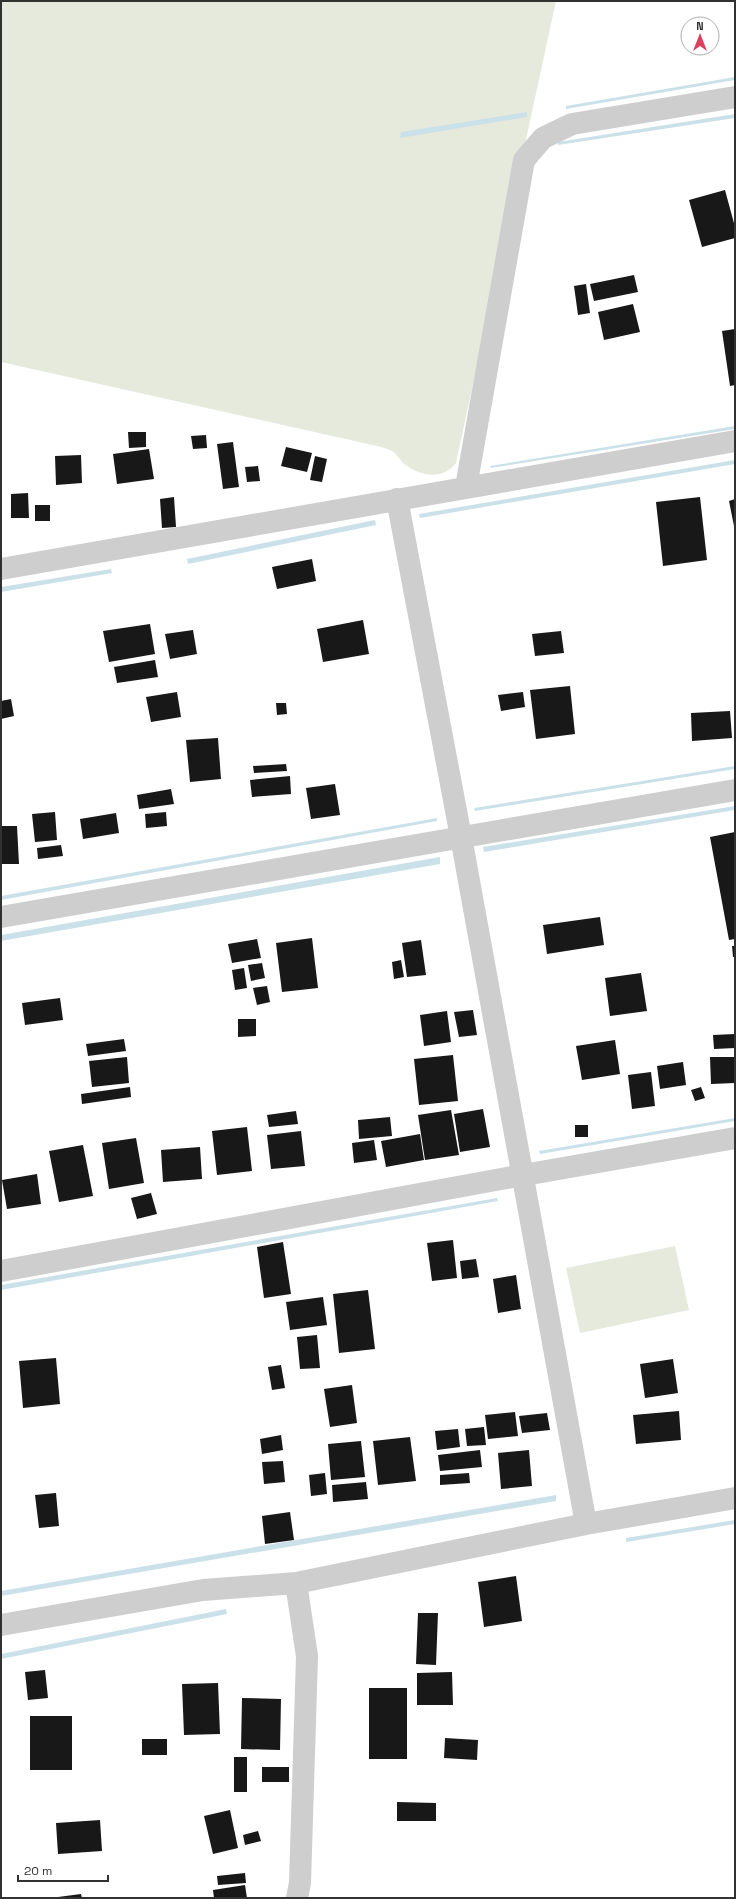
<svg xmlns="http://www.w3.org/2000/svg" width="736" height="1899" font-family="'Space Grotesk',sans-serif">
<style>
.green{fill:#e6eadd}
.water{fill:#cbe1e9}
.building{fill:#181818}
.lines{fill:none;stroke-linecap:round;stroke-linejoin:round}
.street{stroke:#cecece;stroke-width:22}
</style>
<rect width="100%" height="100%" fill="#fff"/>
<!-- green -->
<path class="green" d="M1 1H556L456 463C442 481 419 476 403 463 399 459 397 454 392 451 388 449 382 447 377 446L1 362Z
M675 1246 689 1310 580 1333 566 1268Z"/>
<!-- water -->
<path class="water" d="M735 77V80L566 109V106Z
M527 112V117L400 138 401 132Z
M735 114V118L558 145V142Z
M735 426V429L491 468 490 466Z
M735 460V464L420 518 419 514Z
M375 520 376 525 188 564 187 559Z
M111 569 112 573 1 592V587Z
M735 766V769L475 811 474 808Z
M735 806V810L484 852 483 847Z
M437 818V821L1 900V896Z
M440 857V864L1 941V935Z
M735 1118V1121L540 1154 539 1151Z
M497 1198 498 1201 1 1290V1285Z
M556 1495V1501L1 1596V1591Z
M735 1520V1524L626 1542V1538Z
M226 1609 227 1614 1 1659V1654Z"/>
<!-- building -->
<path class="building" d="M725 190 735 227V238L702 247 689 200Z
M634 275 638 292 594 301 590 284Z
M586 284 590 313 578 315 574 286Z
M633 304 640 332 604 340 598 312Z
M735 329V385L730 386 722 331Z
M128 432H146V447L129 448Z
M206 435 207 448 193 449 191 436Z
M233 442 239 487 223 489 217 444Z
M286 447 312 453 307 472 281 466Z
M149 449 154 479 117 484 113 454Z
M81 455 82 483 56 485 55 456Z
M315 456 327 459 322 482 310 480Z
M258 466 260 481 247 482 245 467Z
M28 493 29 518H11V494Z
M174 497 176 527 162 528 160 499Z
M700 497 707 560 663 566 656 502Z
M735 499V526H734L729 501Z
M35 505H50V521H35Z
M312 559 316 581 277 589 272 567Z
M363 620 369 654 323 662 317 629Z
M150 624 155 654 109 662 103 631Z
M193 630 197 654 170 659 165 634Z
M561 631 564 653 535 656 532 634Z
M155 660 158 677 117 683 114 667Z
M570 686 575 734 536 739 530 690Z
M177 692 181 717 151 722 146 697Z
M523 692 525 707 501 711 498 695Z
M11 699 14 716 1 719V701Z
M276 703H286L287 714 277 715Z
M730 711 732 738 692 741 691 713Z
M218 738 221 779 190 782 186 740Z
M286 764 287 771 254 773 253 766Z
M290 776 291 794 252 797 250 780Z
M335 784 340 815 311 819 306 788Z
M171 789 174 804 139 809 137 795Z
M55 812 57 840 35 842 32 814Z
M166 812 167 826 146 828 145 814Z
M116 813 119 833 83 839 80 819Z
M1 826H17L19 864H1Z
M735 832V939L729 940 710 837Z
M61 845 63 856 38 859 37 848Z
M600 917 604 945 547 954 543 925Z
M312 938 318 988 282 992 276 943Z
M257 939 261 958 232 963 228 944Z
M421 940 426 975 407 977 402 943Z
M732 946H735V957H733Z
M401 960 404 977 394 979 392 962Z
M262 963 265 978 251 981 248 965Z
M244 968 247 988 235 990 232 970Z
M641 973 647 1011 610 1016 605 978Z
M267 986 270 1002 257 1005 253 988Z
M60 998 63 1020 25 1025 22 1003Z
M473 1010 477 1035 459 1037 454 1012Z
M447 1011 451 1042 424 1046 420 1015Z
M238 1019H256V1036L238 1037Z
M735 1034V1048L714 1049 713 1035Z
M124 1039 126 1051 88 1056 86 1044Z
M615 1040 620 1074 582 1080 576 1046Z
M453 1055 458 1101 419 1105 414 1059Z
M127 1057 129 1083 92 1087 89 1061Z
M710 1057H735V1083L711 1084Z
M683 1062 686 1085 660 1089 657 1066Z
M651 1072 655 1106 632 1109 628 1075Z
M130 1087 131 1097 82 1104 81 1094Z
M701 1087 705 1098 695 1101 691 1090Z
M483 1109 490 1147 460 1152 454 1114Z
M451 1110 459 1155 425 1160 418 1115Z
M296 1111 298 1124 269 1127 267 1115Z
M390 1117 392 1136 359 1139 358 1120Z
M575 1125H588V1137H575Z
M247 1127 252 1171 217 1175 212 1131Z
M301 1131 305 1166 271 1169 267 1135Z
M420 1134 424 1160 386 1167 381 1141Z
M136 1138 144 1183 109 1189 102 1143Z
M374 1140 377 1160 354 1163 352 1143Z
M83 1145 93 1196 59 1202 49 1151Z
M200 1147 202 1179 163 1182 161 1150Z
M37 1174 41 1204 7 1209 2 1180Z
M151 1193 157 1214 137 1219 131 1198Z
M453 1240 457 1278 432 1281 427 1243Z
M283 1242 291 1294 264 1298 257 1247Z
M476 1259 479 1277 462 1279 460 1261Z
M516 1275 521 1309 498 1313 493 1279Z
M368 1290 375 1349 339 1353 333 1294Z
M323 1297 327 1325 290 1330 286 1302Z
M317 1335 320 1368 300 1369 297 1337Z
M56 1358 60 1404 23 1408 19 1361Z
M673 1359 678 1393 645 1398 640 1364Z
M281 1365 285 1388 272 1390 268 1367Z
M352 1385 357 1423 330 1427 324 1389Z
M679 1411 681 1440 636 1444 633 1415Z
M515 1412 518 1436 488 1439 485 1415Z
M547 1413 550 1430 522 1433 519 1416Z
M484 1427 486 1445 467 1446 465 1429Z
M458 1429 460 1447 437 1450 435 1431Z
M281 1435 283 1450 262 1454 260 1439Z
M410 1437 416 1481 378 1485 373 1441Z
M361 1441 365 1477 331 1480 328 1444Z
M480 1450 482 1467 440 1471 438 1455Z
M529 1450 532 1486 501 1489 498 1453Z
M283 1461 285 1482 264 1484 262 1462Z
M325 1473 327 1494 311 1496 309 1475Z
M469 1473 470 1483 440 1485V1475Z
M366 1482 368 1499 333 1502 332 1485Z
M56 1493 59 1526 39 1528 35 1495Z
M290 1512 294 1540 265 1544 262 1516Z
M516 1576 522 1621 484 1627 478 1582Z
M418 1613H438L436 1665 416 1664Z
M45 1670 48 1698 28 1700 25 1672Z
M452 1672 453 1705H417V1673Z
M218 1683 220 1734 184 1735 182 1684Z
M369 1688H407V1759H369Z
M242 1698 281 1699 280 1750 241 1749Z
M30 1716H72V1770H30Z
M445 1738 478 1740 477 1760 444 1758Z
M142 1739H167V1755H142Z
M234 1757H247V1792H234Z
M262 1767H289V1782H262Z
M397 1802 436 1803V1821H397Z
M230 1810 238 1848 213 1854 204 1816Z
M100 1820 102 1851 58 1854 56 1823Z
M258 1831 261 1841 245 1845 243 1835Z
M245 1873 246 1883 218 1885 217 1876Z
M245 1885 247 1898H214L213 1890Z
M81 1894 82 1898H58V1897Z"/>
<g class="lines">
<!-- street -->
<path class="street" d="M466 487 524 160 543 138 572 124 735 97
M397 499 461 837 586 1524
M1 569 735 441
M1 917 735 790
M1 1271 501 1179 735 1138
M296 1583 307 1656 300 1883 297 1898
M1 1625 203 1590 296 1583 586 1524 735 1498"/>
</g>
<!-- border -->
<rect width="736" height="1899" fill="none" stroke="#313131" stroke-width="4"/>
<!-- north arrow -->
<g transform="translate(700 36)"><circle r="19" fill="#ffffff" stroke="#adadad"/>
<path d="M0-3L7 15L0 10L-7 15Z" fill="#db405e"/>
<text y="-6" font-size="11" font-weight="bold" text-anchor="middle" fill="#313131">N</text>
</g>
<!-- scale -->
<path d="M18 1875v6h90v-6" fill="none" stroke="#313131" stroke-width="2"/>
<text x="24" y="1875" font-size="12" fill="#313131" stroke="#ffffff" stroke-width="3" paint-order="stroke">20 m</text>
</svg>
